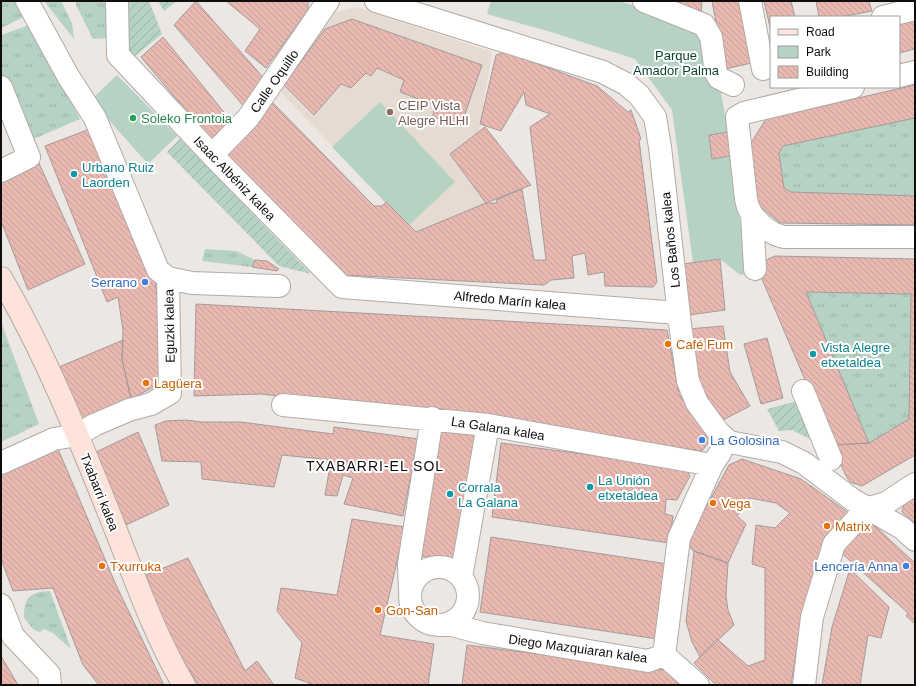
<svg xmlns="http://www.w3.org/2000/svg" width="916" height="686" font-family="Helvetica,sans-serif">
<style>
.built{fill:#e6dbd2}
.grass{fill:url(#grass-tufts)}
.park{fill:#b6d2c3}
.garden{fill:url(#garden-furrows)}
.building{fill:url(#building-back-hatch);stroke:#a29c9b;fill-rule:evenodd}
.lines{fill:none;stroke-linecap:round;stroke-linejoin:round}
.street-casing{stroke:#b0aba7;stroke-width:24}
.secondary-casing{stroke:#b0aba7;stroke-width:24}
.street{stroke:#fff;stroke-width:22}
.secondary{stroke:#fee3da;stroke-width:22}
.education-dot{fill:#8d6e63;stroke:#fff;stroke-width:1.5}
.leisure-dot{fill:#2e9e5b;stroke:#fff;stroke-width:1.5}
.culture-dot{fill:#0f9aa8;stroke:#fff;stroke-width:1.5}
.shop-dot{fill:#3f7fe0;stroke:#fff;stroke-width:1.5}
.food-dot{fill:#e8710a;stroke:#fff;stroke-width:1.5}
.labels{text-anchor:middle;stroke-width:4;stroke-linejoin:round;paint-order:stroke}
.park-label{font-size:13px;fill:#0c452f;stroke:#fff}
.street-label{font-size:13px;fill:#100e0d;stroke:#fff}
.education-label{font-size:13px;fill:#785e54;stroke:#fff;text-anchor:start}
.leisure-label{font-size:13px;fill:#27864d;stroke:#fff;text-anchor:start}
.culture-label{font-size:13px;fill:#0d838f;stroke:#fff;text-anchor:start}
.shop-label{font-size:13px;fill:#366cbe;stroke:#fff;text-anchor:end}
.food-label{font-size:13px;fill:#c56008;stroke:#fff;text-anchor:start}
.neighbourhood-label{font-size:14px;letter-spacing:1px;fill:#100e0d;stroke:#fff}
</style>
<defs>
<pattern id="grass-tufts" width="24" height="20" patternUnits="userSpaceOnUse"><rect width="24" height="20" fill="#b6d2c3"/><path d="M3 7l-1-3M5 7V3M7 7l1-3M15 17l-1-3M17 17v-4M19 17l1-3" fill="none" stroke="#9bb3a6"/></pattern>
<pattern id="garden-furrows" width="10" height="10" patternUnits="userSpaceOnUse"><rect width="10" height="10" fill="#b6d2c3"/><path d="M-1 1l2-2M0 10L10 0M9 11l2-2" fill="none" stroke="#9bb3a6"/></pattern>
<pattern id="building-back-hatch" width="6" height="6" patternUnits="userSpaceOnUse"><rect width="6" height="6" fill="#e8b8b1"/><path d="M-1 5l2 2M0 0l6 6M5-1l2 2" fill="none" stroke="#c69d97"/></pattern>
</defs>
<rect width="100%" height="100%" fill="#ece7e3"/>
<!-- built -->
<path class="built" d="M356 7 492 52 479 131 450 154 486 203 416 232 281 93 276 85 327 15Z"/>
<!-- grass -->
<path class="grass" d="M1 1H20L28 15 1 28Z
M44 1H61L72 23 74 39Z
M76 1H108L110 38 93 39 76 5Z
M32 24 80 119 29 141 1 75V35Z
M914 117 915 118V196L791 192 784 188 779 153 783 146Z
M205 249 236 251 255 260 252 267 202 261Z
M806 292 911 294 909 419 869 443Z
M1 322 39 424 1 442Z
M50 591 71 649 53 633 44 629 40 632 34 630 24 618C24 597 30 592 50 591Z"/>
<!-- park -->
<path class="park" d="M491 1H618L653 11 703 38 720 87 728 132 709 135 712 159 730 156 748 274 740 275 720 259 693 263 672 110 635 59 551 32 487 14Z
M117 75 177 136 148 164 91 100Z
M380 102 455 182 408 226 332 147Z"/>
<!-- garden -->
<path class="garden" d="M120 1H149L162 34 135 56 123 48Z
M158 1H177L164 11Z
M180 139 311 274 279 266 167 152Z
M797 401 812 440 792 430 779 431 767 409Z"/>
<!-- building -->
<path class="building" d="M196 1 268 83 247 110 174 25Z
M226 1H308V10L266 68 245 51 260 29Z
M663 1H702L701 15Z
M712 1H744L756 62 725 69Z
M764 1H791L795 17H771V31Z
M816 1H869L872 11 841 17H819Z
M352 19 482 65 461 125 433 117 434 105 400 92 404 80 377 68 371 76 366 73 351 88 341 84 314 115 284 85 325 29Z
M915 19V49L899 53V23Z
M163 37 232 122 210 139 141 57Z
M506 52 597 86 628 112 631 110 641 139 639 140 657 282 653 287 605 286 604 272 588 275 585 253 572 256 574 278 551 280 544 285 342 275 222 151 272 102 374 206H382L386 202 416 232 486 203H497L496 200 522 189 534 260H546L530 127 550 114 526 105 524 92 501 131 480 124 496 55Z
M915 85V118L783 146 779 153 784 188 791 192 915 196V225L780 223 755 202 749 146 766 119Z
M95 127 154 267 165 381 131 399 122 359 123 330 118 297 107 302 45 146Z
M485 127 531 185 486 203 450 154Z
M728 132 730 156 712 159 709 135Z
M37 159 85 264 28 290 1 221V177Z
M775 256 915 259V455L862 486 850 482 846 476 762 279V271L768 259ZM806 292 911 294 909 419 869 443 832 445 869 443Z
M720 259 725 310 689 315 683 264Z
M255 260 267 261 279 269 277 271 252 267Z
M196 304 667 330 679 394 706 434 708 443 702 451 544 429 261 394 194 396Z
M723 326 730 372 750 406 721 421 698 390 688 329Z
M767 338 783 398 761 404 744 344Z
M123 340 122 359 131 399 80 421 59 367Z
M186 420 202 422H241L333 434 334 427 418 439 403 516 344 504 353 478 343 475 337 496 325 495 331 460 282 455 274 487 202 479 201 462 162 461 155 425 166 421Z
M441 425 480 432 460 562 421 556Z
M138 432 169 505 126 525 94 453Z
M501 443 685 468 690 476 677 500 666 499 665 514 673 516 669 543 492 517Z
M58 449 116 585 164 685H99L83 665 53 588 13 591 1 559V473Z
M742 459 801 479 853 516 801 623 791 685H716L694 663 717 639 748 666 765 660V568L752 564 756 525 775 528 790 513 776 503 750 498 737 516 746 524 728 563 694 551 686 544 729 465Z
M915 493V523L902 512 905 500Z
M866 518 915 563V624L906 616 908 613 837 549Z
M352 519 405 527 380 635 434 644 428 685H314L295 678 302 643 277 611 281 588 337 595Z
M491 537 668 564 657 639 480 612Z
M694 551 728 563 726 596 728 610 734 625 700 657 692 642 686 621Z
M188 558 245 671 257 661 274 685H198L196 681 166 632 146 575Z
M850 569 889 607 881 638 868 635 860 685H822L832 627Z
M467 645 672 671 685 685H462Z
M1 656 18 685H1Z"/>
<g class="lines">
<!-- street casing -->
<g class="street-casing">
<path id="street" d="M27 1 68 76 95 118 158 270 168 278 192 283 279 286
M117 1 118 55 212 155 342 287 678 313
M376 1 603 72 626 84 639 95 655 117 660 147 680 324 688 381 697 403 719 433 729 442 782 452 804 463 853 500 902 528 915 540
M644 1 704 25 711 37 716 73 719 78 733 85
M750 1 763 69
M883 17 915 9
M899 76 915 72
M1 87 29 157 1 171
M212 155 248 118 328 1
M752 215C762 226 770 234 784 237H915
M755 269 752 215 748 207 746 199 737 117 744 113 853 87
M803 391 831 459
M283 405 488 425 712 465
M1 463 54 439 77 435 94 425 129 410 151 404 170 393 168 278
M410 596a29 29 0 1 1 58 0a29 29 0 1 1-58 0Z
M461 577 488 425
M410 590 409 564 432 418
M1 605 13 636 49 674 50 685
M448 624 482 633 648 661 664 655
M664 655 679 538 712 465 720 453
M664 655 698 685
M804 685 812 617 834 544 866 509 886 503 915 484"/>
</g>
<!-- secondary casing -->
<g class="secondary-casing">
<path id="secondary" d="M1 278C47 356 83 448 117 533 137 584 156 638 184 685"/>
</g>
<!-- street -->
<use href="#street" class="street"/>
<!-- secondary -->
<use href="#secondary" class="secondary"/>
</g>
<!-- markers -->
<circle class="education-dot" cx="390" cy="112" r="4"/>
<circle class="leisure-dot" cx="133" cy="118" r="4"/>
<g class="culture-dot">
<circle cx="74" cy="174" r="4"/>
<circle cx="813" cy="354" r="4"/>
<circle cx="590" cy="487" r="4"/>
<circle cx="450" cy="494" r="4"/>
</g>
<g class="shop-dot">
<circle cx="145" cy="282" r="4"/>
<circle cx="702" cy="440" r="4"/>
<circle cx="906" cy="566" r="4"/>
</g>
<g class="food-dot">
<circle cx="668" cy="344" r="4"/>
<circle cx="146" cy="383" r="4"/>
<circle cx="713" cy="503" r="4"/>
<circle cx="827" cy="526" r="4"/>
<circle cx="102" cy="566" r="4"/>
<circle cx="378" cy="610" r="4"/>
</g>
<g class="labels">
<!-- park labels -->
<g class="park-label">
<text x="676" y="60">Parque<tspan x="676" dy="15">Amador Palma</tspan></text>
</g>
<!-- street labels -->
<g class="street-label">
<text transform="translate(274 81) rotate(-55)" y="5">Calle Oquillo</text>
<text transform="translate(235 178) rotate(46)" y="5">Isaac Albéniz kalea</text>
<text transform="translate(670 240) rotate(-96)" y="5">Los Baños kalea</text>
<text transform="translate(510 300) rotate(5)" y="5">Alfredo Marín kalea</text>
<text transform="translate(169 326) rotate(-91)" y="5">Eguzki kalea</text>
<text transform="translate(498 428) rotate(9)" y="5">La Galana kalea</text>
<text transform="translate(100 492) rotate(68)" y="5">Txabarri kalea</text>
<text transform="translate(578 648) rotate(8)" y="5">Diego Mazquiaran kalea</text>
</g>
<!-- education labels -->
<g class="education-label">
<text x="398" y="110">CEIP Vista<tspan x="398" dy="15">Alegre HLHI</tspan></text>
</g>
<!-- leisure labels -->
<g class="leisure-label">
<text x="141" y="123">Soleko Frontoia</text>
</g>
<!-- culture labels -->
<g class="culture-label">
<text x="82" y="172">Urbano Ruiz<tspan x="82" dy="15">Laorden</tspan></text>
<text x="821" y="352">Vista Alegre<tspan x="821" dy="15">etxetaldea</tspan></text>
<text x="598" y="485">La Unión<tspan x="598" dy="15">etxetaldea</tspan></text>
<text x="458" y="492">Corrala<tspan x="458" dy="15">La Galana</tspan></text>
</g>
<!-- shop labels -->
<g class="shop-label">
<text x="137" y="287">Serrano</text>
<text x="710" y="445" text-anchor="start">La Golosina</text>
<text x="898" y="571">Lencería Anna</text>
</g>
<!-- food labels -->
<g class="food-label">
<text x="676" y="349">Café Fum</text>
<text x="154" y="388">Lagüera</text>
<text x="721" y="508">Vega</text>
<text x="835" y="531">Matrix</text>
<text x="110" y="571">Txurruka</text>
<text x="386" y="615">Gon-San</text>
</g>
<!-- neighbourhood labels -->
<g class="neighbourhood-label">
<text x="375" y="471">TXABARRI-EL SOL</text>
</g>
</g>
<!-- border -->
<rect width="916" height="686" fill="none" stroke="#100e0d" stroke-width="4"/>
<!-- legend -->
<rect x="770" y="16" width="130" height="72" fill="#ffffff" stroke="#9f9f9e"/>
<rect x="778" y="29" width="20" height="6" fill="#fee3da" stroke="#9f9f9e"/>
<text x="806" y="36" font-size="12" fill="#100e0d">Road</text>
<rect x="778" y="46" width="20" height="12" fill="#b6d2c3" stroke="#9f9f9e"/>
<text x="806" y="56" font-size="12" fill="#100e0d">Park</text>
<rect x="778" y="66" width="20" height="12" fill="url(#building-back-hatch)" stroke="#9f9f9e"/>
<text x="806" y="76" font-size="12" fill="#100e0d">Building</text>
</svg>
